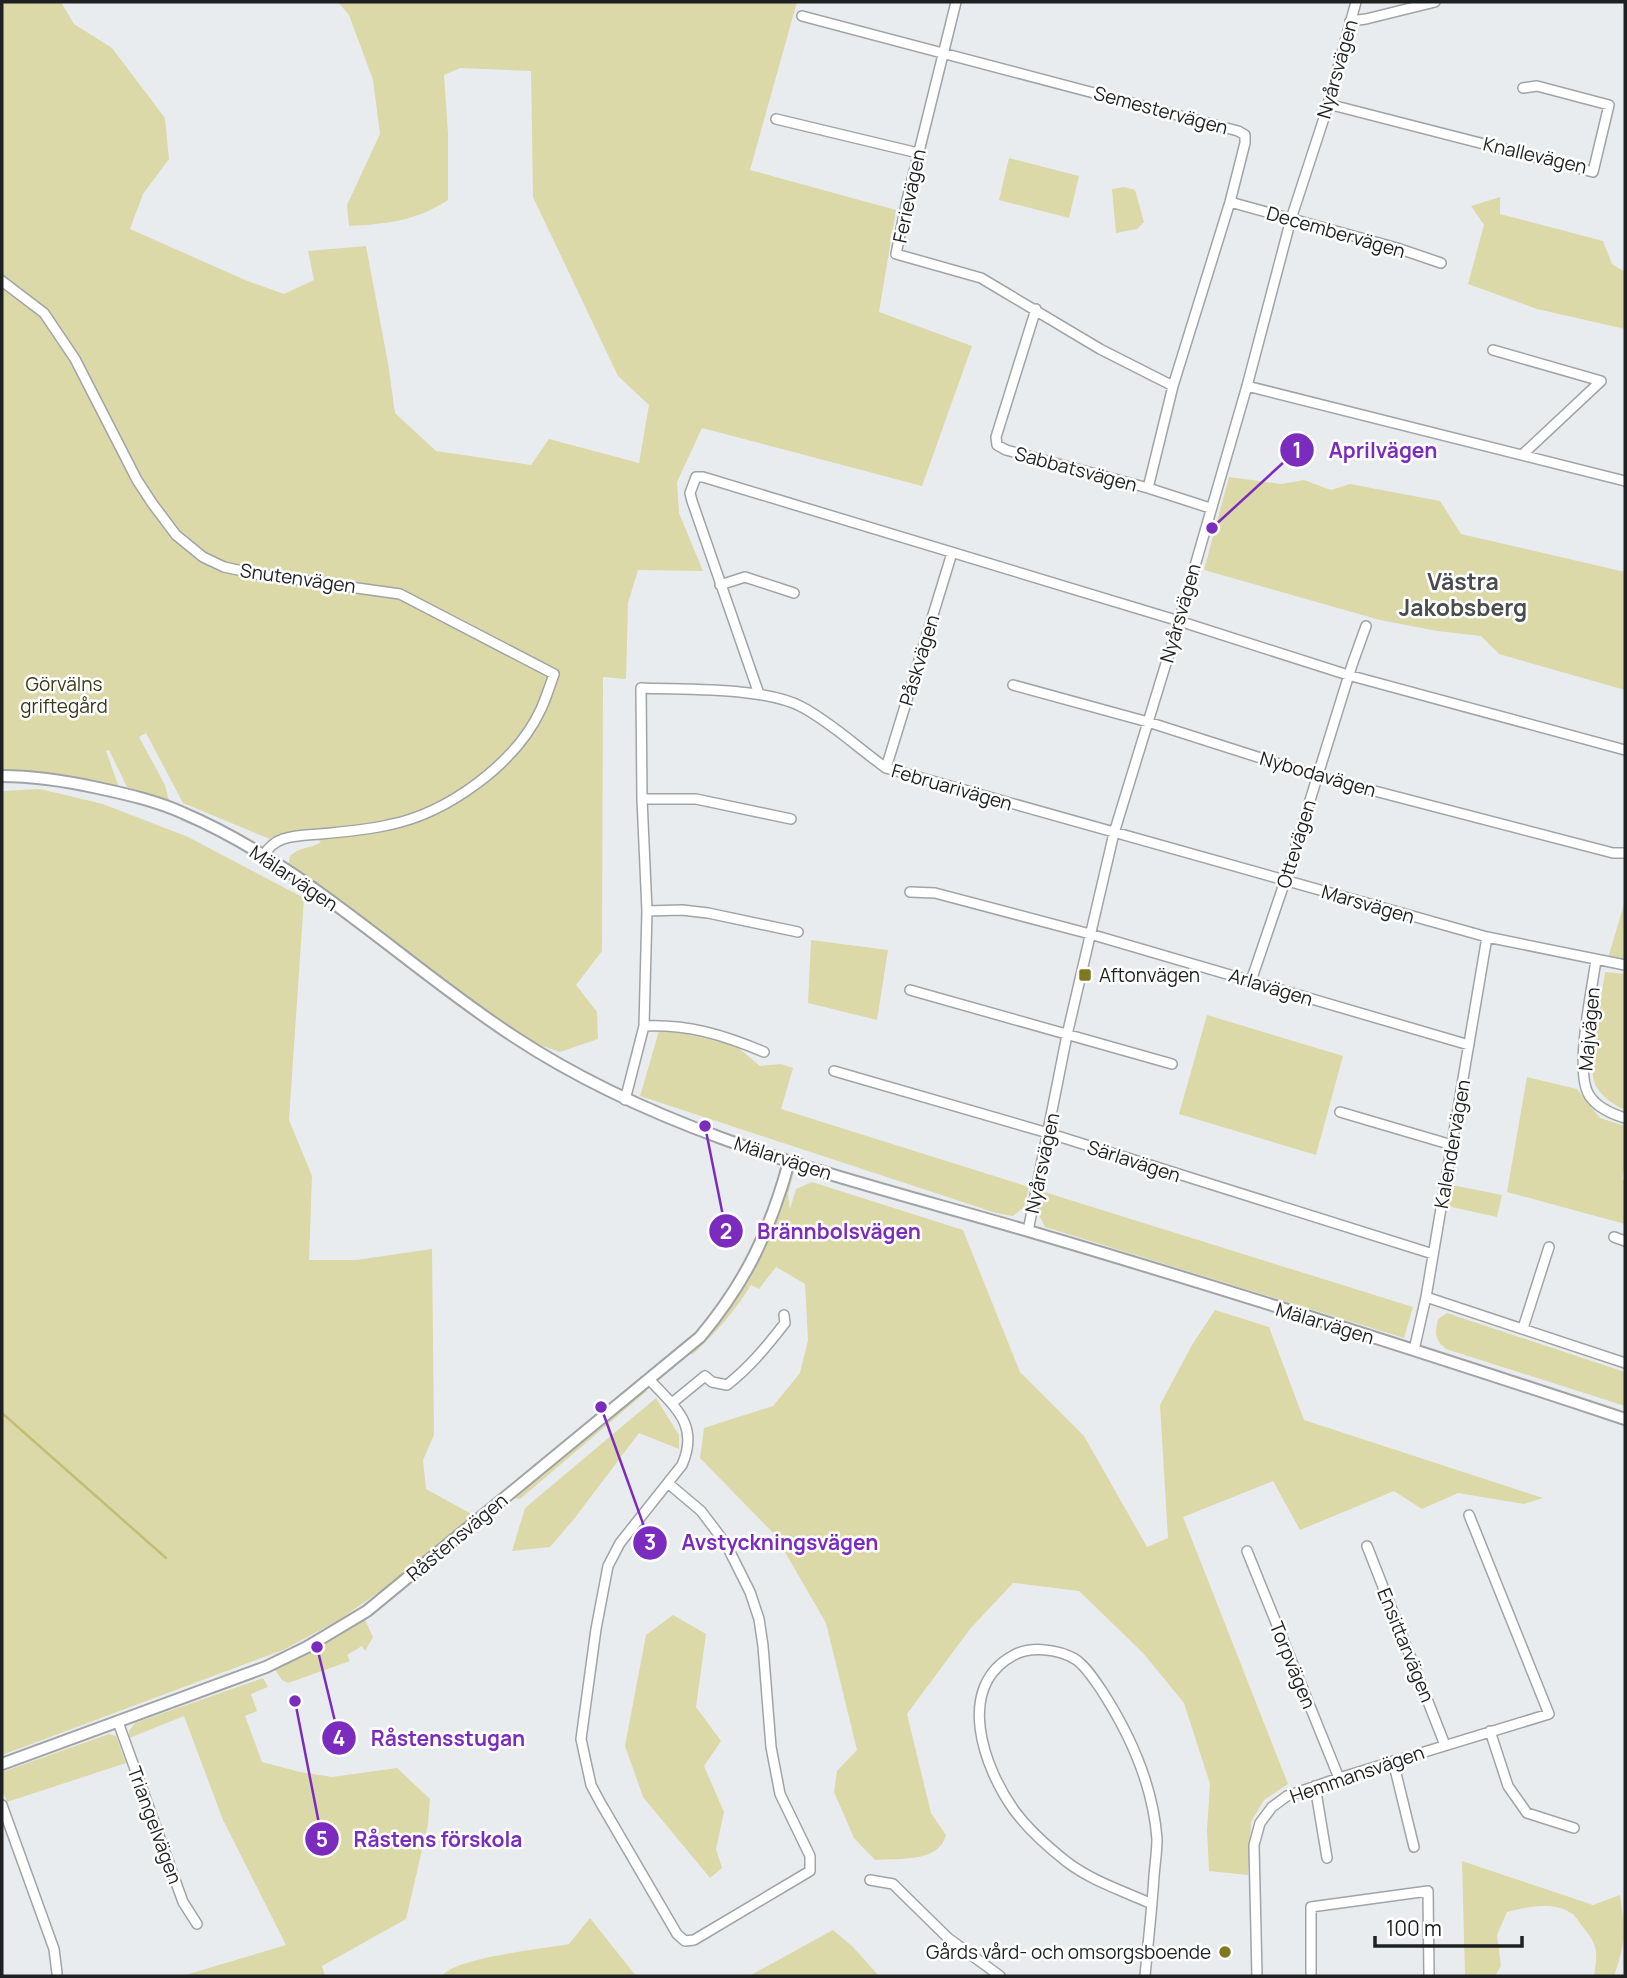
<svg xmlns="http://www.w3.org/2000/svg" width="1627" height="1978" font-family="Manrope,sans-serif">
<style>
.green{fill:#dbd9a7}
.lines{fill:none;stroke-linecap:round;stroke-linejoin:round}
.stream{stroke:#c2be76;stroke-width:2.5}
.minor-casing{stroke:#a1a4a6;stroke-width:12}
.tertiary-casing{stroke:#a1a4a6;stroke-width:14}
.minor{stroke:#fff;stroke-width:9}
.tertiary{stroke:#fff;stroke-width:10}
.poi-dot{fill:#7e781e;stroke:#fff;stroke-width:2.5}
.labels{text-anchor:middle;stroke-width:5;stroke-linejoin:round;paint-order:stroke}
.street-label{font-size:19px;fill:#1f2021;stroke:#fff}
.park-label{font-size:19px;fill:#393817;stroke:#fff}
.poi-label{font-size:19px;fill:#1f2021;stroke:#fff;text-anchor:start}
.quarter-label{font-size:23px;font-weight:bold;fill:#4a4c4e;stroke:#fff}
.leader{fill:none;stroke:#7b2cbf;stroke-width:2.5}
.callout-dot{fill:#7b2cbf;stroke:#fff;stroke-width:2.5}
.mark-label{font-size:21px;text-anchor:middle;font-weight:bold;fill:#fff}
.callout-label{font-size:21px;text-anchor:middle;font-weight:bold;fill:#7b2cbf;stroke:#fff;stroke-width:5;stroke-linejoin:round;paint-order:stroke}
</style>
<rect width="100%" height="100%" fill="#e9ecee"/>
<!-- green -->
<path class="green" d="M2 2H61L74 24 112 48 165 118 169 159 143 194 130 229 245 280 284 294 314 280 308 251 366 246 388 363 395 413 436 451 531 465 549 439 639 463 649 405 618 376 533 197 531 71 460 68 444 75 448 133V200C416 221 386 224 349 226L347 205 380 134 373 80 349 15 338 2H797L750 170 896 210 879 312 972 346 922 486 702 428 677 482 679 513 703 571 638 570 628 603 626 679 603 677 602 951 576 985 597 1012 598 1039 560 1052 534 1043 350 913 288 866 290 856C301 846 311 849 321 842L304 830 283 840 270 839 183 803 146 733 139 737 165 785 169 801 127 787 109 750 106 751 121 793 14 770 2 769Z
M1009 158 1079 176 1069 218 999 200Z
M1124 187 1135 190 1144 222 1137 229 1116 233 1112 189Z
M1500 197V214L1603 241 1612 264 1625 272V329L1537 309 1468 284 1484 225 1471 206Z
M1229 477 1282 484 1304 480 1331 490 1350 484 1440 501 1461 534 1625 572V690L1499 654 1481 636 1437 631 1380 620 1204 570Z
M40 789 103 804 188 837 304 898 289 1120 312 1176 309 1260H356L432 1249 434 1435 423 1460 426 1489 477 1517 395 1581 339 1620 283 1650 2 1755V791Z
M1625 901V961L1608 958Z
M811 940 888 950 877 1020 808 1003Z
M1605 972 1625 974V1110C1614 1105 1602 1097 1596 1086 1585 1066 1602 997 1605 972Z
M1207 1015 1343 1056 1316 1155 1179 1114Z
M659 1031 687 1034 736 1046 760 1066 781 1064 793 1068 781 1109 1029 1187 1024 1207 1013 1216 996 1213 640 1096Z
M1527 1077 1577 1089 1600 1118 1625 1126V1160L1622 1179 1625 1181V1224L1507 1192Z
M794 1172 788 1194 790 1209 796 1189 812 1182 963 1230 1020 1372 1084 1436 1147 1547 1168 1538 1160 1405 1192 1345 1215 1310 1269 1327 1304 1420 1543 1498 1524 1504 1458 1493 1422 1509 1394 1491 1300 1530 1273 1481 1183 1517 1288 1784 1264 1800 1251 1822 1248 1875 1209 1871 1207 1830 1210 1784 1184 1703 1143 1653 1079 1591 1013 1583 970 1629 907 1714 931 1813 946 1835C939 1863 899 1858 875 1860L854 1838 834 1792 837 1771 857 1750 826 1623 775 1535 700 1458 704 1428 773 1406 800 1373 808 1340 805 1284 776 1267 759 1289 751 1285C735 1311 715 1334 692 1355L688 1350C699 1338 712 1327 722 1315 755 1275 771 1227 788 1179Z
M1452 1185 1502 1195 1497 1217 1447 1206Z
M1041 1191 1413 1307 1404 1338 1045 1227 1038 1213Z
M1447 1313 1625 1372V1406L1446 1349C1434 1339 1435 1334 1438 1319Z
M641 1390 647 1391 520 1499 512 1498Z
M656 1398 679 1435V1449L639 1433 574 1519 550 1547 512 1551 525 1508Z
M673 1615 706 1634 696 1707 721 1741 704 1766 724 1812 716 1849 722 1868 710 1878 643 1797 625 1746 646 1635Z
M365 1620 373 1637 365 1651 362 1646 347 1655 350 1661 288 1683 282 1680 274 1668 324 1645Z
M263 1678 268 1687 251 1694 257 1711 245 1716 262 1762 300 1772 332 1777 397 1768 430 1799 428 1824 406 1919 322 1966 325 1976H182L286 1945 223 1820 184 1716 129 1738V1731L135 1723Z
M109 1734 116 1736 126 1763 7 1802 2 1789V1772Z
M1462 1861 1593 1905 1620 1895C1625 1930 1626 1943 1614 1976H1594C1598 1952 1598 1945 1582 1926 1579 1922 1576 1916 1571 1913 1553 1901 1526 1907 1507 1912L1497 1935 1501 1966 1495 1976H1465Z
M590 1918 636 1976H442C456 1957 543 1949 569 1944Z
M833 1930 853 1947 879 1976H749Z"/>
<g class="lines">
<!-- stream -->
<path class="stream" d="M2 1413 166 1558"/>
<!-- minor casing -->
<g class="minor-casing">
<path id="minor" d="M956 2 907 200 896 254 981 278 1100 349 1173 386
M802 16 1238 131 1245 135V143L1230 202 1173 386 1148 488
M1350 21 1366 19 1435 2
M1328 104 1593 172 1609 105 1537 86 1523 88
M776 119 918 153
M1230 202 1397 248 1441 263
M2 281 44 313 75 359 137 480 152 503 176 535 203 557 224 567 257 574 400 594 554 674C550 686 546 698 541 709 516 764 446 814 388 825 366 830 343 832 320 834 307 835 295 835 283 839 274 842 268 848 263 856
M1036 309 996 437 997 445 1006 450 1148 488 1210 508
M1493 350 1601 381
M1247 386 1625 481
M1522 455 1601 381
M720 585 745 577 794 593
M1013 685 1148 722 1317 776 1613 853H1625
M759 694 692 501 690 493 696 477H703L1179 621 1348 675 1625 750
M886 768 952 553
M642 799H696L791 819
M910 892 935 893 1090 934 1469 1045
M647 911 682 910 708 913 798 932
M1596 960C1592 990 1574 1071 1589 1095 1597 1108 1612 1114 1625 1118
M1251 981 1285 881 1352 665 1366 626
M910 990 1172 1064
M644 1026C688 1024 724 1035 764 1052
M834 1071 1048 1133 1433 1254
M625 1100 644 1026 647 911 642 799 641 688C686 690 765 687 802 707 832 723 858 748 886 768L1487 937 1625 965
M1340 1112 1452 1145
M1028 1231 1067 1035 1114 833 1179 621 1247 386 1291 219 1324 118 1356 2
M1614 1237 1625 1241
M1426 1297 1625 1363
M1523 1328 1549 1247
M1414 1350 1426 1297 1487 937
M649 1379C674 1407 700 1424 682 1465L620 1543 608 1566 596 1629 581 1739 591 1785 600 1802 677 1934 685 1941 694 1940 810 1871V1856L780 1794 771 1747 763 1646 759 1619 750 1592 726 1544 701 1511 669 1484
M672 1403 705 1376 712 1382 727 1385C750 1367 767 1346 785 1323L784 1315
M1367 1546 1445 1745
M1247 1551 1339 1778
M118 1722 183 1902 197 1924
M1490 1731 1508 1786 1527 1813 1574 1828
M1393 1761 1414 1847
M1315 1786 1327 1858
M2 1805 54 1949 57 1973
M870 1880 893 1884 948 1938 1000 1976
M1145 1976C1148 1943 1152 1909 1154 1876 1155 1864 1157 1851 1157 1839 1153 1785 1131 1736 1102 1691 1095 1681 1086 1666 1075 1659 1058 1649 1031 1646 1014 1655 954 1687 984 1768 1014 1810 1028 1829 1048 1847 1067 1862 1092 1881 1123 1891 1152 1904
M1257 1976 1254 1845 1260 1823 1272 1807 1287 1796 1339 1778 1549 1714 1469 1515
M1311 1976V1907L1428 1891 1429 1976"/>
</g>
<!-- tertiary casing -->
<g class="tertiary-casing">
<path id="tertiary" d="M2 776C35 776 66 781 98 788 126 794 157 801 183 813 305 865 403 964 513 1036 667 1138 850 1179 1025 1230 1226 1289 1426 1353 1625 1419
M2 1764 266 1667 307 1647 367 1611 700 1337C746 1282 770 1231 789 1162"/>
</g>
<!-- minor -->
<use href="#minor" class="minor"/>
<!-- tertiary -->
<use href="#tertiary" class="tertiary"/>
</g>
<!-- markers -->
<g class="poi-dot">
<rect x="1078" y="968" width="14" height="14" rx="3.5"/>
<circle cx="1225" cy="1952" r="7"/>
</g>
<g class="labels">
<!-- street labels -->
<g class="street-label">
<text transform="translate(1337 69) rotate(-74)" y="7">Nyårsvägen</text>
<text transform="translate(1161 110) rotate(15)" y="7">Semestervägen</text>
<text transform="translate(1535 155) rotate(13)" y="7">Knallevägen</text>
<text transform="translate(909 196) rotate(-78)" y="7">Ferievägen</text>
<text transform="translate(1336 232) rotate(16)" y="7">Decembervägen</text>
<text transform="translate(1076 469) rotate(15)" y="7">Sabbatsvägen</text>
<text transform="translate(298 578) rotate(8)" y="7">Snutenvägen</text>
<text transform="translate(1180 613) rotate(-74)" y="7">Nyårsvägen</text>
<text transform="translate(919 660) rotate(-73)" y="7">Påskvägen</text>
<text transform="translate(1318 774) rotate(16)" y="7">Nybodavägen</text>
<text transform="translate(952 787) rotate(16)" y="7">Februarivägen</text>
<text transform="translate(1296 844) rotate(-73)" y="7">Ottevägen</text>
<text transform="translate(294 878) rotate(34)" y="7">Mälarvägen</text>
<text transform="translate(1368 904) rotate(16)" y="7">Marsvägen</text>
<text transform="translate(1271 987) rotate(17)" y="7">Arlavägen</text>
<text transform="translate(1589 1029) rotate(-85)" y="7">Majvägen</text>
<text transform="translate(1452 1144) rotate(-80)" y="7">Kalendervägen</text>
<text transform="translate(783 1158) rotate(18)" y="7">Mälarvägen</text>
<text transform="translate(1134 1161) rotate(18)" y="7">Särlavägen</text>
<text transform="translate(1042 1163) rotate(-78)" y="7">Nyårsvägen</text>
<text transform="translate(1325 1323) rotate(17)" y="7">Mälarvägen</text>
<text transform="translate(457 1537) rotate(-40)" y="7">Råstensvägen</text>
<text transform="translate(1406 1645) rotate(68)" y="7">Ensittarvägen</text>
<text transform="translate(1293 1665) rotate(68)" y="7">Torpvägen</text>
<text transform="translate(1357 1774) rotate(-19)" y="7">Hemmansvägen</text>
<text transform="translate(155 1825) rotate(70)" y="7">Triangelvägen</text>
</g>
<!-- park labels -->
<g class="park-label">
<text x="64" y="691">Görvälns<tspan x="64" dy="22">griftegård</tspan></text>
</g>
<!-- poi labels -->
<g class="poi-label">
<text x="1099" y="982">Aftonvägen</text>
<text x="1211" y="1959" text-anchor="end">Gårds vård- och omsorgsboende</text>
</g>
<!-- quarter labels -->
<g class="quarter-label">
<text x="1463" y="590">Västra<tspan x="1463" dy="26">Jakobsberg</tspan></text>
</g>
</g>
<!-- callouts -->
<path class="leader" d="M1212 528L1297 450M705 1126L726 1231M601 1407L650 1543M317 1647L339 1738M295 1701L322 1839"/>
<g class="callout-dot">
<circle cx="1212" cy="528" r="7"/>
<circle cx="705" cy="1126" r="7"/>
<circle cx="601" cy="1407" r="7"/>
<circle cx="317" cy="1647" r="7"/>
<circle cx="295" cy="1701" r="7"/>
<circle cx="1297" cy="450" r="18"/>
<circle cx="726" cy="1231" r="18"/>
<circle cx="650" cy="1543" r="18"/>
<circle cx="339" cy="1738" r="18"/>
<circle cx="322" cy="1839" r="18"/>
</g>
<g class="mark-label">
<text x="1297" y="458">1</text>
<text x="726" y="1239">2</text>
<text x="650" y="1550">3</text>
<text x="339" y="1746">4</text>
<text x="322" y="1847">5</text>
</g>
<g class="callout-label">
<text x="1383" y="458">Aprilvägen</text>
<text x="839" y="1239">Brännbolsvägen</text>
<text x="780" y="1550">Avstyckningsvägen</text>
<text x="448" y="1746">Råstensstugan</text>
<text x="438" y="1847">Råstens förskola</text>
</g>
<!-- border -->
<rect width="1627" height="1978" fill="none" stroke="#1f2021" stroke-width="7"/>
<!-- scale -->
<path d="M1375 1936v10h147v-10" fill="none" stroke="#1f2021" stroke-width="3.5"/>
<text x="1386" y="1936" font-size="21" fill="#1f2021" stroke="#ffffff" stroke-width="5" paint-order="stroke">100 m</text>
</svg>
